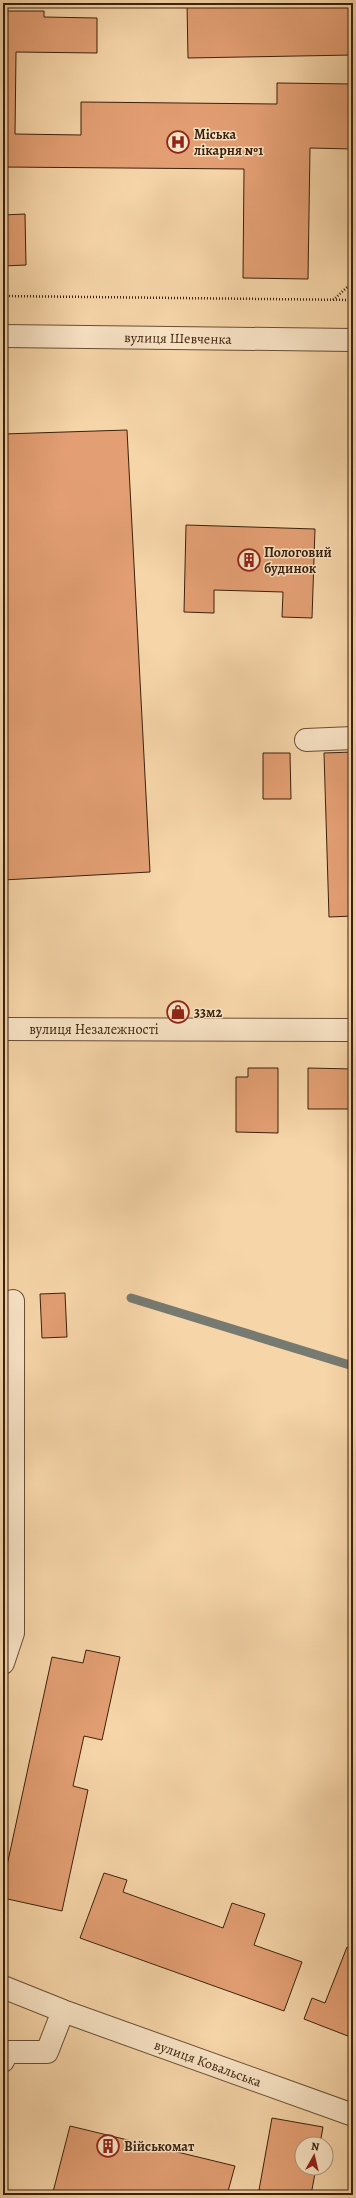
<svg xmlns="http://www.w3.org/2000/svg" width="356" height="2198" font-family="Alegreya,serif">
<style>
.lines{fill:none;stroke-linecap:round;stroke-linejoin:round}
.stream{stroke:#777a70;stroke-width:9}
.building{fill:#e39f73;stroke:#3a210c}
.minor-casing{stroke:#694e33;stroke-width:24}
.path{stroke:#3a210c;stroke-width:2.5;stroke-dasharray:1 2;stroke-linecap:butt}
.minor{stroke:#f9e4c6;stroke-width:22}
.labels{text-anchor:middle;stroke-width:3;stroke-linejoin:round;paint-order:stroke}
.poi-label{font-size:14px;font-weight:bold;fill:#3a210c;stroke:#f9e4c6;text-anchor:start}
.street-label{font-size:14px;fill:#3a210c;stroke:#f9e4c6}
</style>
<rect width="100%" height="100%" fill="#f6d5a8"/>
<filter id="stains"><feTurbulence type="fractalNoise" baseFrequency=".005" numOctaves="4"/><feColorMatrix values="0 0 0 0 .2 0 0 0 0 .09 0 0 0 0 .02 0 0 0 .5 -.17"/></filter>
<radialGradient id="worn" r=".72"><stop offset=".6" stop-color="#630" stop-opacity="0"/><stop offset="1" stop-color="#630" stop-opacity=".3"/></radialGradient>
<g class="lines">
<!-- stream -->
<path class="stream" d="M131 1298 353 1366"/>
</g>
<!-- building -->
<path class="building" d="M187 3H353V55L188 58Z
M3 11H44V17L97 18V53L16 52 15 134 81 135V102L277 104V83L353 84V149L310 148 308 279 243 278 244 169 3 167Z
M25 214 26 265 3 266V215Z
M127 430 150 872 3 880V434Z
M186 525 315 529 312 618 282 617 283 592 214 590V613L184 612Z
M353 752V916L329 917 324 753Z
M263 753H290L291 799H263Z
M248 1068H278V1133L236 1132V1077H248Z
M308 1068 353 1069V1109H308Z
M3 1072H4L3 1128Z
M65 1293 67 1337 42 1338 40 1294Z
M86 1650 120 1657 102 1740 84 1736 73 1786 88 1790 62 1911 3 1898V1884L52 1657 83 1663Z
M104 1873 127 1880 123 1892 223 1928 232 1903 265 1914 254 1945 302 1962 284 2011 80 1938Z
M347 1947 353 1949V2038L304 2019 312 1998 325 2003Z
M272 2118 323 2127 320 2144H302V2168H316L311 2195H287L259 2190Z
M70 2126 235 2166 227 2195H65L53 2192Z"/>
<g class="lines">
<!-- minor casing -->
<g class="minor-casing">
<path id="minor" d="M3 336 353 340
M306 740 353 738
M3 1029 353 1030
M3 1663 13 1633V1301
M3 1987 63 2011 353 2115
M3 2061 7 2052H47L63 2011"/>
</g>
<!-- path -->
<path class="path" d="M3 296 353 300
M333 300 353 282"/>
<!-- minor -->
<use href="#minor" class="minor"/>
</g>
<!-- icons -->
<defs>
<g id="hospital-ring" transform="scale(1.15)"><circle r="9.5" fill="#f9e4c6" stroke="#8f2418" stroke-width="1.5"/><path d="M-5-5h3v3.5h4V-5h3V5h-3V1.5h-4V5h-3Z" fill="#8f2418"/></g>
<g id="building-ring" transform="scale(1.15)"><circle r="9.5" fill="#f9e4c6" stroke="#8f2418" stroke-width="1.5"/><path d="M-4-6H4V6H1V3H-1V6H-4ZM-2.5-4.3h1.7v1.8h-1.7ZM.8-4.3h1.7v1.8H.8ZM-2.5-1h1.7V.8h-1.7ZM.8-1h1.7V.8H.8Z" fill="#8f2418"/></g>
<g id="shop-ring" transform="scale(1.15)"><circle r="9.5" fill="#f9e4c6" stroke="#8f2418" stroke-width="1.5"/><path d="M-5-2.5h2.3a2.7 3.5 0 0 1 5.4 0H5L5.5 6h-11ZM-1.5-2.5h3a1.5 2.3 0 0 0-3 0Z" fill="#8f2418"/></g>
</defs>
<g fill-rule="evenodd">
<use href="#hospital-ring" x="178" y="142"/>
<use href="#building-ring" x="249" y="560"/>
<use href="#shop-ring" x="178" y="1012"/>
<use href="#building-ring" x="108" y="2146"/>
</g>
<g class="labels">
<!-- poi labels -->
<g class="poi-label">
<text x="194" y="139">Міська<tspan x="194" dy="16">лікарня №1</tspan></text>
<text x="264" y="557">Пологовий<tspan x="264" dy="16">будинок</tspan></text>
<text x="194" y="1017">33м2</text>
<text x="124" y="2151">Військомат</text>
</g>
<!-- street labels -->
<g class="street-label">
<text transform="translate(178 338) rotate(1)" y="5">вулиця Шевченка</text>
<text x="94" y="1034">вулиця Незалежності</text>
<text transform="translate(208 2063) rotate(20)" y="5">вулиця Ковальська</text>
</g>
</g>
<!-- margin -->
<rect width="356" height="2198" fill="none" stroke="#f6d5a8" stroke-width="16"/>
<rect x="4" y="4" width="348" height="2190" fill="none" stroke="#3a210c" stroke-width="2"/>
<rect x="8" y="8" width="340" height="2182" fill="none" stroke="#3a210c"/>
<!-- north arrow -->
<g transform="translate(314 2156) rotate(8)"><circle r="19" fill="#f9e4c6" stroke="#ad967c"/>
<path d="M0-3L7 15L0 10L-7 15Z" fill="#8f2418"/>
<text y="-6" font-size="11" font-weight="bold" text-anchor="middle" fill="#3a210c">N</text>
</g>
<rect width="100%" height="100%" filter="url(#stains)"/>
<rect width="100%" height="100%" fill="url(#worn)"/>
</svg>
